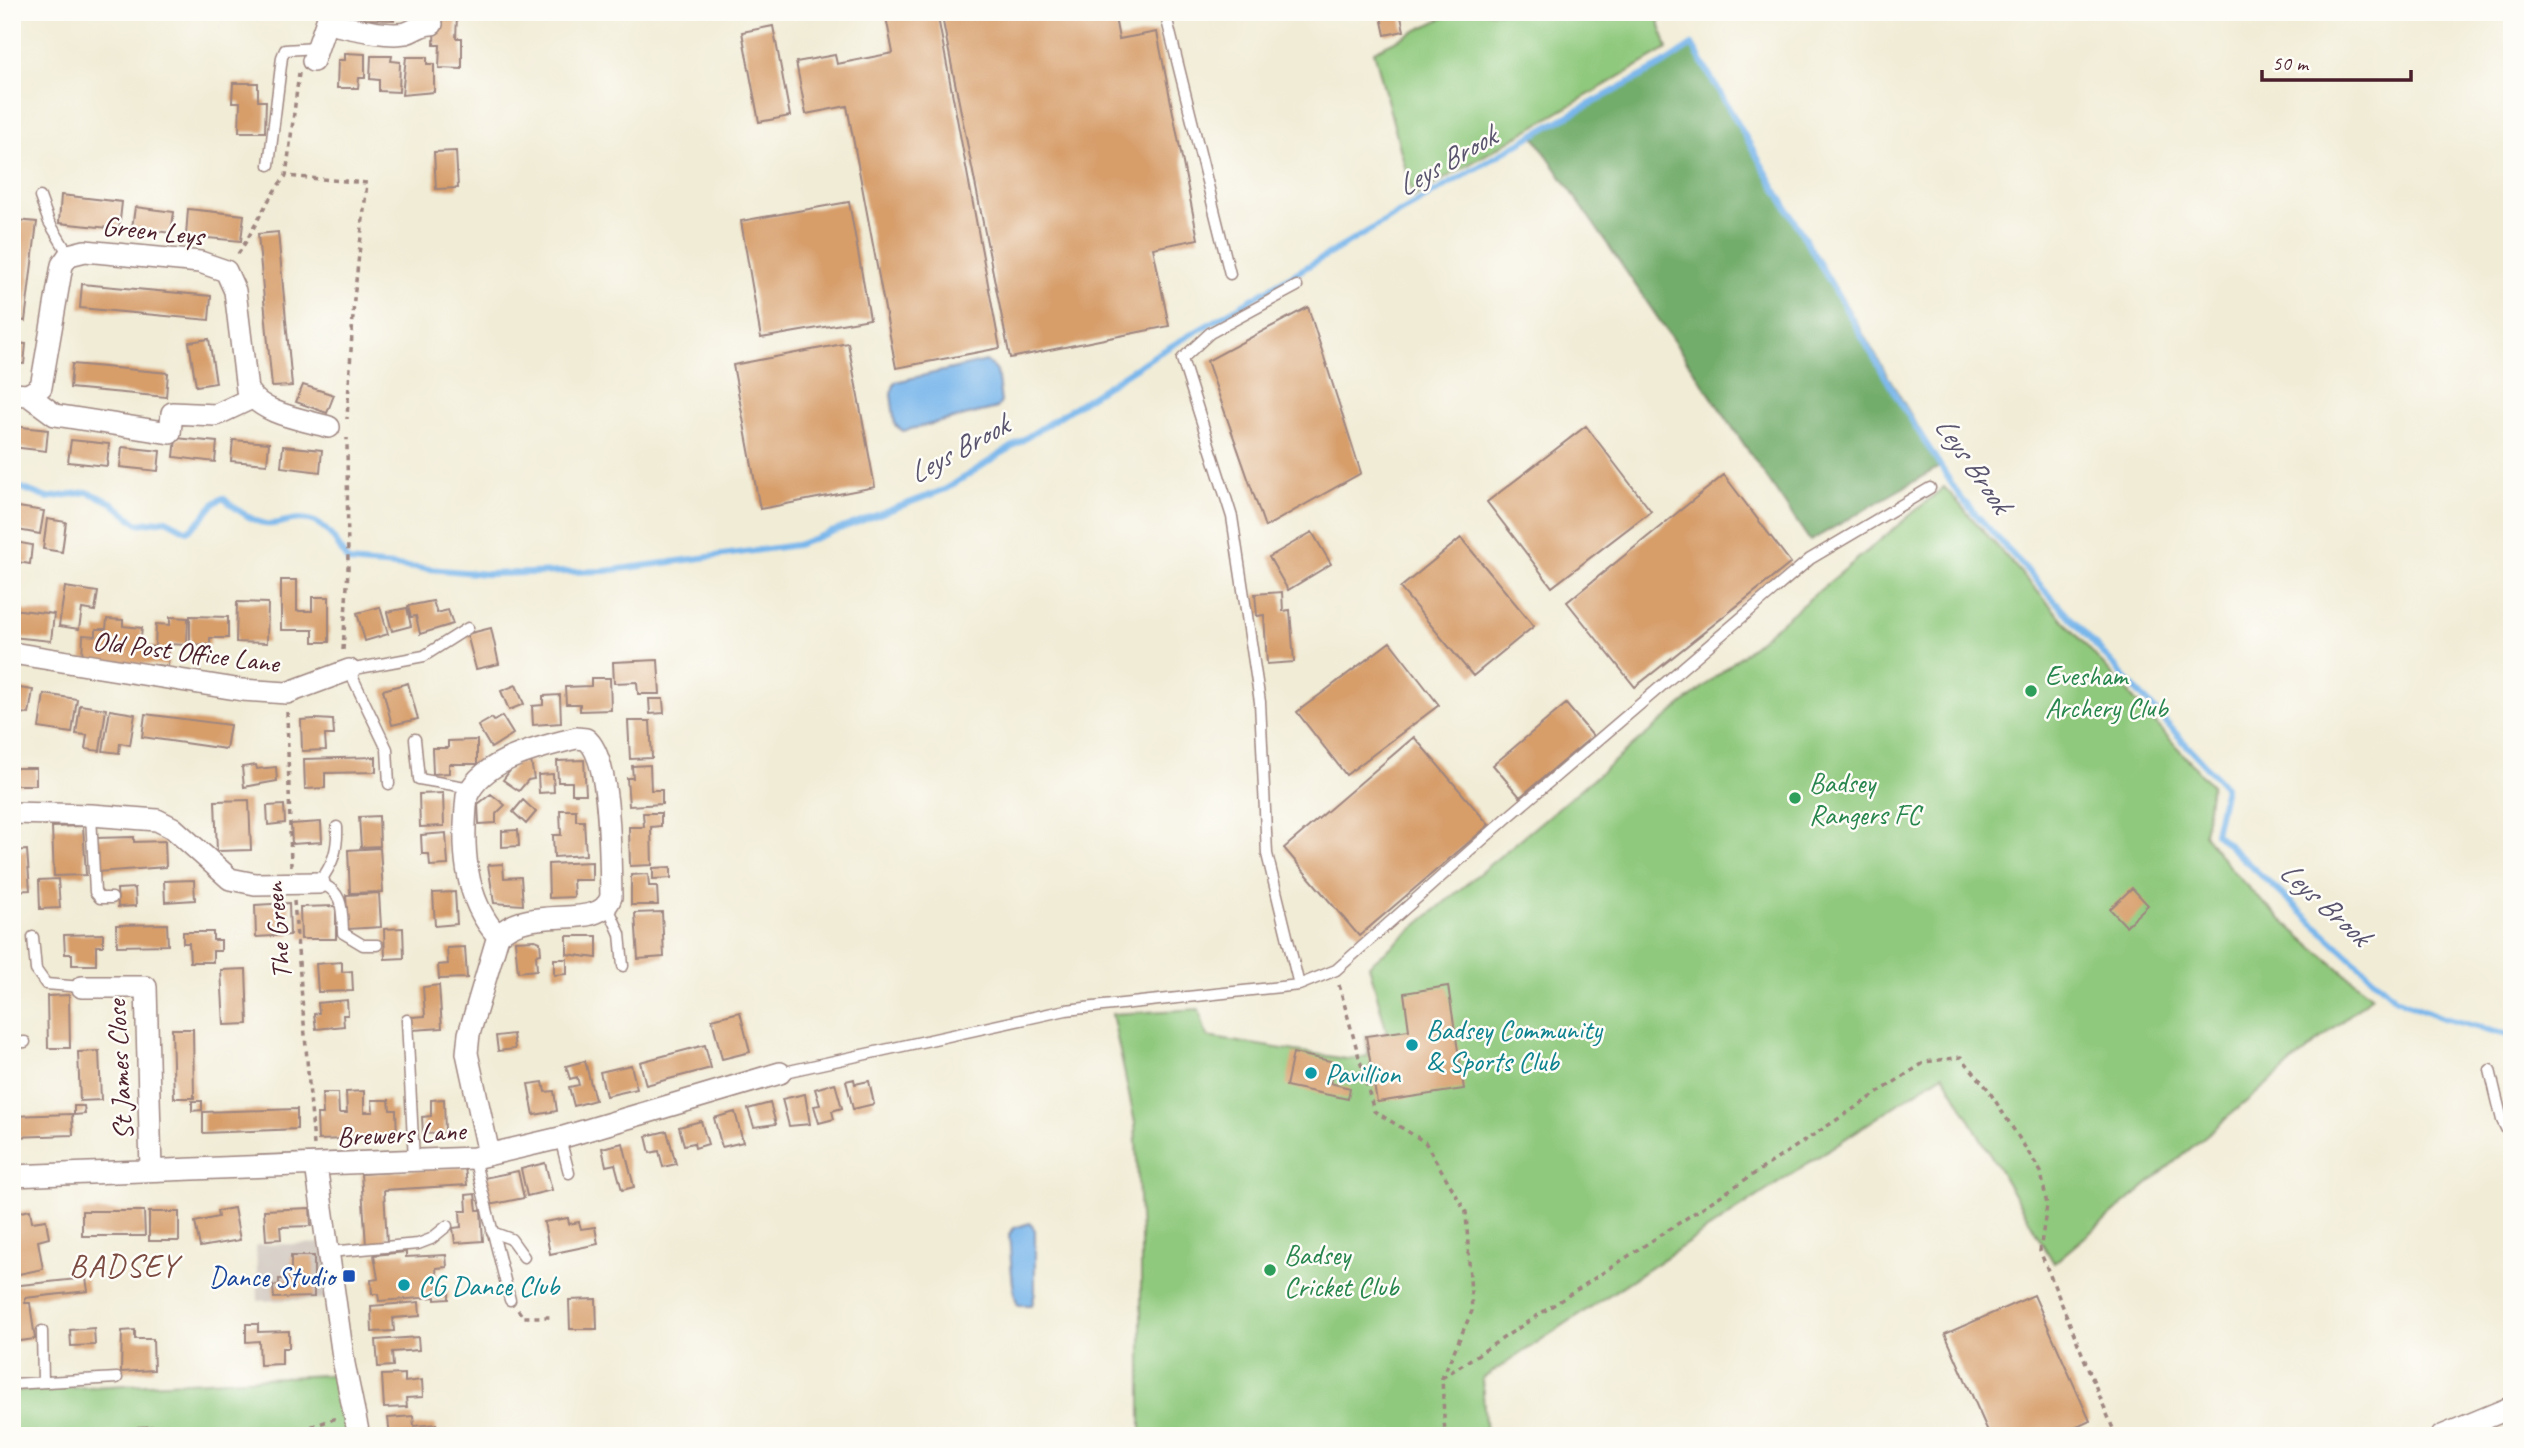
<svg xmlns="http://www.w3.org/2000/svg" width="2524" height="1448" font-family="Caveat,sans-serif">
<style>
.industrial{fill:#ccc2b9}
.green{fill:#8fc97d;stroke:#6c7454;stroke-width:2}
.forest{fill:#73ad6c;stroke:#5e664c;stroke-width:2}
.water{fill:#78b6eb;stroke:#616a8b;stroke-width:2}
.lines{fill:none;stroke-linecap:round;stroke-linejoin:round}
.stream{stroke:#78b6eb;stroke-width:6}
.building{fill:#d79e6a}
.lane-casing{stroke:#9e8680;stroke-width:13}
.street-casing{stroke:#9e8680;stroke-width:24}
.path{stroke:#9e8680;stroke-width:3.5;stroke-dasharray:5 5;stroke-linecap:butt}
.lane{stroke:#fff;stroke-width:10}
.street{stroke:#fff;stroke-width:21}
.leisure-dot{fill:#2e9e5b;stroke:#fdfcf7;stroke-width:2.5}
.culture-dot{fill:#0f9aa8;stroke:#fdfcf7;stroke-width:2.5}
.transit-dot{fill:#1a4fb4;stroke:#fdfcf7;stroke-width:2.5}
.labels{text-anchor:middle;stroke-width:5;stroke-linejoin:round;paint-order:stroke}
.street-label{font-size:28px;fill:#4a1f2b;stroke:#fdfcf7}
.leisure-label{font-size:28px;fill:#27864d;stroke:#fdfcf7;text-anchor:start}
.culture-label{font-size:28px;fill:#0d838f;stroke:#fdfcf7;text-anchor:start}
.transit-label{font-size:28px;fill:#164399;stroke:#fdfcf7;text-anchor:end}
.water-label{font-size:30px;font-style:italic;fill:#5a546e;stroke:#fdfcf7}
.quarter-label{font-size:32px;letter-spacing:2px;fill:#7b4b41;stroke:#fdfcf7}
</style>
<rect width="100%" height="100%" fill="#fdfcf7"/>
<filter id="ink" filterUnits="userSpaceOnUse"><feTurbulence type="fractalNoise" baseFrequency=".0143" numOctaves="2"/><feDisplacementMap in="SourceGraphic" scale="14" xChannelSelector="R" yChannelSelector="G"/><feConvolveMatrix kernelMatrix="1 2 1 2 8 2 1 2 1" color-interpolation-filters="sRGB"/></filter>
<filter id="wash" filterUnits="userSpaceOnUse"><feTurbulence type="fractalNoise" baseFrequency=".00686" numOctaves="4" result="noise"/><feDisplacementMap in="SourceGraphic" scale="28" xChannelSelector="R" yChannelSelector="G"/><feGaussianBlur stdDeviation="1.57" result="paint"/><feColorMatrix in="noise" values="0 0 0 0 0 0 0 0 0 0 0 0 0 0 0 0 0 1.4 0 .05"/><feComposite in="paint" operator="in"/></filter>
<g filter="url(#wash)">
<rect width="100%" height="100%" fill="#f1ecd6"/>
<!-- industrial -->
<path class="industrial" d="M327 1243 332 1299 258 1301 256 1245Z"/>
<!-- green -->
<path class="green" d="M1455 12H1656L1667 49 1413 197 1374 51Z
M1944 487 2211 785 2204 834C2248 898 2313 947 2372 996L2054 1263 1943 1074 1482 1379 1486 1436H1141V1235L1135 1123 1112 1014 1199 1009 1207 1037 1347 1059 1368 1056 1366 1036 1387 1033 1369 965Z
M345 1374 358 1436H12V1391Z"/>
<!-- forest -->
<path class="forest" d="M1692 45 1941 466 1810 541 1533 135 1662 65Z"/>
<!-- water -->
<path class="water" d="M986 361 997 371 1001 402 997 408 903 431 895 425 891 394 895 382Z
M1030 1223 1035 1230V1293L1032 1305H1018C1011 1292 1011 1251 1009 1234L1014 1228Z"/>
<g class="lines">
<!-- stream -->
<path class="stream" d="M12 484 47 498 87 492 111 502 138 524 166 520 187 531C206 520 206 506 223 498 235 508 248 519 265 524 272 526 284 521 292 520 322 514 335 539 348 562L487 574 605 571 797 545 946 489 1154 356 1533 135 1662 65 1692 45 1901 404 1960 497 2225 787 2215 833 2396 999 2443 1018 2512 1036"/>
</g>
<g id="blocks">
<!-- building -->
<path class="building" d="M365 12H394V20L364 19Z
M885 12H937L1000 348 896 368 847 106 806 114 796 62 835 55 837 64 893 53Z
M941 12H1114L1119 39 1157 32 1198 239 1153 248 1169 326 1010 358Z
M1380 12H1400L1404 31 1385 35Z
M435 15 457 16 456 38H462V69L439 68 440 45H434Z
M773 26 790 116 759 122 742 32Z
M345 53 365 54V78H359L358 88H337L338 60H345Z
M371 56H392L391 61 400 62 399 92 379 91V80L370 79Z
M406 57H427V64H434V92L402 95Z
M233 83H258V101H266L265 132H239L240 102H232Z
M456 151 458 188 436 189 434 152Z
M61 195 122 202 119 229 59 223Z
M849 202 870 319 761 338 741 221Z
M135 207 174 212 171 233 132 228Z
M188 209 244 215 241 241 186 236Z
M16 220 37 222 25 321 12 319V248Z
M278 232 292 386 272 387 258 234Z
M82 284 211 296 209 320 80 308Z
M1308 307 1361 473 1265 527 1207 361Z
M209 339 216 383 196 386 189 342Z
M12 343 26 344 24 364 12 363Z
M848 343 875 487 760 509 733 365Z
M72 364 168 373 166 397 70 388Z
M303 385 334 395 327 413 296 402Z
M12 426 48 430 46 451 12 447Z
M1586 426 1651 511 1552 587 1487 502Z
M176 438 217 442 215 462 174 457Z
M71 440 109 444 107 466 68 462Z
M233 440 269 443 267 464 231 461Z
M283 446 322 450 320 472 281 467Z
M122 447 160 451 158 471 120 467Z
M1724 475 1791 563 1635 687 1567 602Z
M12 506 44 511 40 534 12 529Z
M47 519 66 522 62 552 43 549Z
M1312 532 1331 564 1288 590 1269 557Z
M1461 538 1534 626 1473 676 1400 588Z
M15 542 32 545 30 564 12 561Z
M12 565 19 566 16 587H12Z
M281 580H297V611H312V597H329V642H313V630H281Z
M65 587 98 592 95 611 82 609 79 629 59 626Z
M1282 592 1283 611 1290 610 1294 662 1267 664 1264 615 1257 616 1255 594Z
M433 601 437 613 448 610 453 624 420 634 416 616 411 617 408 606Z
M237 602 268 603 267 643 236 642Z
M380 607 388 634 365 641 357 613Z
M407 608 411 626 392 631 387 612Z
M12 609 54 614 51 641 12 637Z
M190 616 228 617V638H210V645L190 644Z
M170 617 188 618 187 645 169 644 168 666 82 659 83 635 96 636V629H106L107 619 123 620V626L142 628 140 646 155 647 156 624 170 625Z
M491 628 499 664 476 669 467 634Z
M1390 642 1439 705 1346 775 1297 712Z
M658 660 660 694H638L637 682 614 683 613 662Z
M591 678H610L611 710 580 711V704H566L565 687 591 686Z
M408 683 418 719 392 725 383 690Z
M516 685 524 704 509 710 501 691Z
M12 687 33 690 29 714 12 712Z
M44 694 77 699 72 733 39 728Z
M560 695 561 723 533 725 532 706 543 705V696Z
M649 699H663L664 713 650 714Z
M1566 704 1593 736 1520 797 1493 765Z
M80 705 106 709 100 751 85 749 87 735 76 734Z
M110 710 135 714 130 745 120 743 119 753 103 751Z
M145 714 230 725 226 749 142 737Z
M502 716 513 734 491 748 478 726 492 718 494 721Z
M315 719 333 720 334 735H325L326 750 302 751 301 720Z
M628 721H650L652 758 630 759Z
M1414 737 1489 825 1359 936 1284 848Z
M477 740V764H449V773L433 774 432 748H448V741Z
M376 757V772L325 773V788L305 789 304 759Z
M584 760 586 794H572V782H558L557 761Z
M531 761 534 779 528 780 519 791 503 780 515 764Z
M256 765 257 769 276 767 277 781 244 787 242 767Z
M650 765 651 790H662V804L629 806 627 778H633L632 766Z
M12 768H36V785H12Z
M553 774 554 792 539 793 538 775Z
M443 793 444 826 420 827 419 794Z
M491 794 505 805 496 814V823L479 824 478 804Z
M249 800 251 850 217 851 215 801Z
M523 800 536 812 526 824 513 812Z
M284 805 285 823 268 825 267 806Z
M560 810H576V821H584L586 855 554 857 553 835H561Z
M643 813H661V826L651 827 652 865 630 866 629 827H644Z
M379 816 380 846 361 847 359 817Z
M321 822 322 842 292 844 291 824Z
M83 826 86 875 54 876 52 827Z
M518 830 519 846 502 847V831Z
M446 833 448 865 430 866 429 854H422L421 835Z
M134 837V842L165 841 166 867 97 872 95 838Z
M380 848 383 892 350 893 348 850Z
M27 850 30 890 12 891V851Z
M592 862V880H573L574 897 549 898 548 864Z
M503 864 504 878 521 877 523 905 494 903 488 865Z
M671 867V878L653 879V868Z
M648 874 649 886H657L658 905H631V875Z
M58 879 60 908 40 909 39 880Z
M194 880 195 900 165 902 164 881Z
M135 888 136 906 118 907 117 889Z
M2132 888 2148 905 2126 926 2110 909Z
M455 892 457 924 435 926 433 893Z
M379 893 381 927 348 929 346 895Z
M289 903 290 935 256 937 255 905Z
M336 906V939H301L300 907Z
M662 912 664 957 638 959 635 913Z
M167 924 168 945 117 946 116 925Z
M403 928 404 958 385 959 384 929Z
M183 932H213V940H221V951H213V962H190L189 943H183Z
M103 934V946H96V965H72V954H65L64 935Z
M567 936H597V958L567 954Z
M535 940 540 942 541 954 536 955 537 970 518 972 515 941Z
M465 947 467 978 439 979 438 965 448 964 447 948Z
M554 959H567V974L554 975Z
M342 962V972L352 971 353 991 318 992 316 964Z
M246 969 248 1024 224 1025 221 970Z
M439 985 442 1028 413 1030 412 1017 425 1016 423 987Z
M1448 986 1464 1089 1377 1102 1366 1036 1409 1030 1404 993Z
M69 995 70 1048H48L47 996Z
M347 1000 348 1015H343L344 1026 316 1029 314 1014 319 1013 318 1003Z
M740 1012 750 1052 722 1059 712 1019Z
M172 1029H193L194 1098H174Z
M513 1034 515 1049 498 1051 496 1036Z
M705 1045 711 1068 646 1085 640 1062Z
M99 1051 101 1100 80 1101 78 1052Z
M1293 1053 1335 1062 1330 1083 1350 1088 1348 1099 1286 1086Z
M585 1061 595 1100 574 1106 569 1087 579 1085 577 1077 570 1079 566 1066Z
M631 1065 637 1089 606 1096 600 1072Z
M854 1079 855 1084 869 1081 874 1104 853 1109 846 1081Z
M543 1082 545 1092 554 1091 557 1111 534 1115 528 1084Z
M835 1083 842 1108 832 1111 834 1119 819 1123 814 1106 820 1105 815 1089Z
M364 1091V1112H373L372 1100H389L390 1110H396L397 1137 318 1140 317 1114H323L322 1093H338L339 1113H347L346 1092Z
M805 1094 810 1124 789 1126 782 1099Z
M444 1099 445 1133 423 1134 422 1117 431 1116V1100Z
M192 1101H202V1110L192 1111Z
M770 1103 776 1124 754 1127 748 1109Z
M74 1106H84L85 1114 74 1115Z
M297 1109V1129L203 1133V1112Z
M735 1112 743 1142 722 1147 714 1118Z
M72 1114 73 1135 12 1137V1116Z
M701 1121 708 1144 695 1148 694 1143 684 1145 679 1127Z
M667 1131 676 1164 663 1167 659 1151 650 1153 646 1136Z
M623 1143 634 1187 622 1190 615 1164 606 1166 602 1148Z
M545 1163 552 1190 527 1196 521 1169Z
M465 1167 467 1185 384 1190 387 1243 366 1245 361 1174Z
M518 1171 524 1198 489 1205 484 1178Z
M475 1194 477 1210H481L483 1241 455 1243 453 1228 461 1227 460 1211H467L466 1195Z
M234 1208 240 1240 200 1247 195 1222 218 1217 217 1211Z
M310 1208 311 1226 280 1227 281 1239 266 1240 264 1210Z
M30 1210 32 1222 46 1220 49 1238 38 1241 43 1269 14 1275 12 1254 17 1253 12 1237V1214Z
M82 1211H144L145 1236H82Z
M149 1212H179V1241H149Z
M568 1218 569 1224 579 1222 581 1229 595 1227 598 1244 550 1254 544 1222Z
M406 1252V1257L446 1255 447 1267 436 1268 438 1291 449 1290V1299L435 1300V1297L379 1301 378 1294H372L371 1280 378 1279 374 1255Z
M291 1256H314V1297L274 1298 273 1286 279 1285V1279H291Z
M86 1278 88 1291 25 1298V1303H30L35 1339 12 1342V1286Z
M2034 1295 2090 1421 2057 1436H1990L1945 1334Z
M596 1299 597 1329H570L569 1300Z
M419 1302 420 1316 393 1318 394 1331 372 1332 371 1306Z
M246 1324H258V1332L289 1331V1348H282V1364L260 1365 259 1341 246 1342Z
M94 1328 95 1345 71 1346 70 1330Z
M135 1330V1339H153L154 1370 121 1372 122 1331Z
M418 1337 419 1350 392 1352 393 1366 378 1367 376 1340Z
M405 1374V1382L422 1380 423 1397 406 1398 407 1407 384 1408 382 1375Z
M413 1416 414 1426 436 1424 437 1436H390L388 1418Z
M159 1426 160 1436H139L138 1427Z"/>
</g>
</g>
<g filter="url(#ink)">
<use href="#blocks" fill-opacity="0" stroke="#9e8680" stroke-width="2"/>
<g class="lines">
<!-- lane casing -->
<g class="lane-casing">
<path id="lane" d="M1165 12 1230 274
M269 165 282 57 285 50 316 48
M40 197 49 222 69 255
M1297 286 1210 333 1182 359 1232 517 1260 702 1267 854 1299 985
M415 739 419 779 471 788
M389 784 387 749 349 670 424 656 468 628
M91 815 95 892 100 898H112
M337 827C338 850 333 864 319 883 344 891 342 910 343 933L363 945H377
M608 907 620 934 623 966
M33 937 36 970 46 984 82 987
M407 1020 414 1161
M12 1043 25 1042
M2490 1070 2502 1120 2512 1140
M780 1073 1066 1010 1299 985 1336 970 1507 818 1810 559 1930 488
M560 1138 569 1173
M474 1158 510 1300
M492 1232 511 1239 524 1257
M329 1252 418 1244 431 1239 447 1226
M42 1331 43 1382
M12 1384 117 1378"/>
</g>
<!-- street casing -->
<g class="street-casing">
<path id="street" d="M327 23C348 27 385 37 406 33 416 30 420 24 432 24
M313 61 330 12
M12 394 28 395 41 387 62 265 69 255 85 251 200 262 226 271 235 291 247 390C263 415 302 419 329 427
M28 395 55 415 170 433 172 413 216 415 252 398
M12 653 242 690 287 693 349 670
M12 813 91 815 157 820 173 828 230 879 255 884 319 883
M82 987H146L151 1170
M489 1154 467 1053 469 1034 498 936C531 902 599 933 611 897 610 864 612 758 586 739L576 738C540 748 484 758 467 796 462 844 463 899 498 936
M316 1165 344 1364 359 1436
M12 1176 474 1158 560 1138 780 1073
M2442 1436 2512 1407"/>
</g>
<!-- path -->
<path class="path" d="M299 73 286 176 367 183 354 299 347 419
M238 254C254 231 268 195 286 176
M343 650 348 570 347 438
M287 712 291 866
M294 901 314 1145
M1339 985 1374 1111 1425 1142 1466 1212 1472 1311 1442 1378 1445 1436
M518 1310 523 1317H554
M1442 1378 1925 1062 1961 1057 1987 1088 2041 1172 2047 1205 2040 1251 2116 1436
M283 1436 337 1418"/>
<!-- lane -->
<use href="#lane" class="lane"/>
<!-- street -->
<use href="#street" class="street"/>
</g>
</g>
<!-- markers -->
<g class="leisure-dot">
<circle cx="2031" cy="691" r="7"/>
<circle cx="1795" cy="798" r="7"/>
<circle cx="1270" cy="1270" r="7"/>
</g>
<g class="culture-dot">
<circle cx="1412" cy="1045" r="7"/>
<circle cx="1311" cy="1073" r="7"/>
<circle cx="404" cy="1285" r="7"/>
</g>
<rect class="transit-dot" x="342" y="1269" width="14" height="14" rx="3.5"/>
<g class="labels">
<!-- street labels -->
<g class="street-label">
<text transform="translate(153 230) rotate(6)" y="10">Green Leys</text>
<text transform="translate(186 651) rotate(7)" y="10">Old Post Office Lane</text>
<text transform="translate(277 931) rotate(-95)" y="10">The Green</text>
<text transform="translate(119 1070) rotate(-93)" y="10">St James Close</text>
<text transform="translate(401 1133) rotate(-3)" y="10">Brewers Lane</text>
</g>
<!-- leisure labels -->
<g class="leisure-label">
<text x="2045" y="685">Evesham<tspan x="2045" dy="32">Archery Club</tspan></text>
<text x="1809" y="792">Badsey<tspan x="1809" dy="32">Rangers FC</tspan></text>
<text x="1284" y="1264">Badsey<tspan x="1284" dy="32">Cricket Club</tspan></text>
</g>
<!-- culture labels -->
<g class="culture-label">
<text x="1426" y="1039">Badsey Community<tspan x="1426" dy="32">&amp; Sports Club</tspan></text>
<text x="1325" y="1083">Pavillion</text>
<text x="418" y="1295">CG Dance Club</text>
</g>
<!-- transit labels -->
<g class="transit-label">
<text x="335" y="1286">Dance Studio</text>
</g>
<!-- water labels -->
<g class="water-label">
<text transform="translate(1446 161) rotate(-30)" y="10">Leys Brook</text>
<text transform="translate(958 449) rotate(-29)" y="10">Leys Brook</text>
<text transform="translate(1973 464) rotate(55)" y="10">Leys Brook</text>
<text transform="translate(2325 903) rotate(42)" y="10">Leys Brook</text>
</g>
<!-- quarter labels -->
<g class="quarter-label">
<text x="124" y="1276">BADSEY</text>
</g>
</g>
<!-- margin -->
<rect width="2524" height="1448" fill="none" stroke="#fdfcf7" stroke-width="42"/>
<!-- scale -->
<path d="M2262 70v10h149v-10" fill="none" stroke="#4a1f2b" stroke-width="3.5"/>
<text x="2272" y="70" font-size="21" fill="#4a1f2b" stroke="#fdfcf7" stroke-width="5" paint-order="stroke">50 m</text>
</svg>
